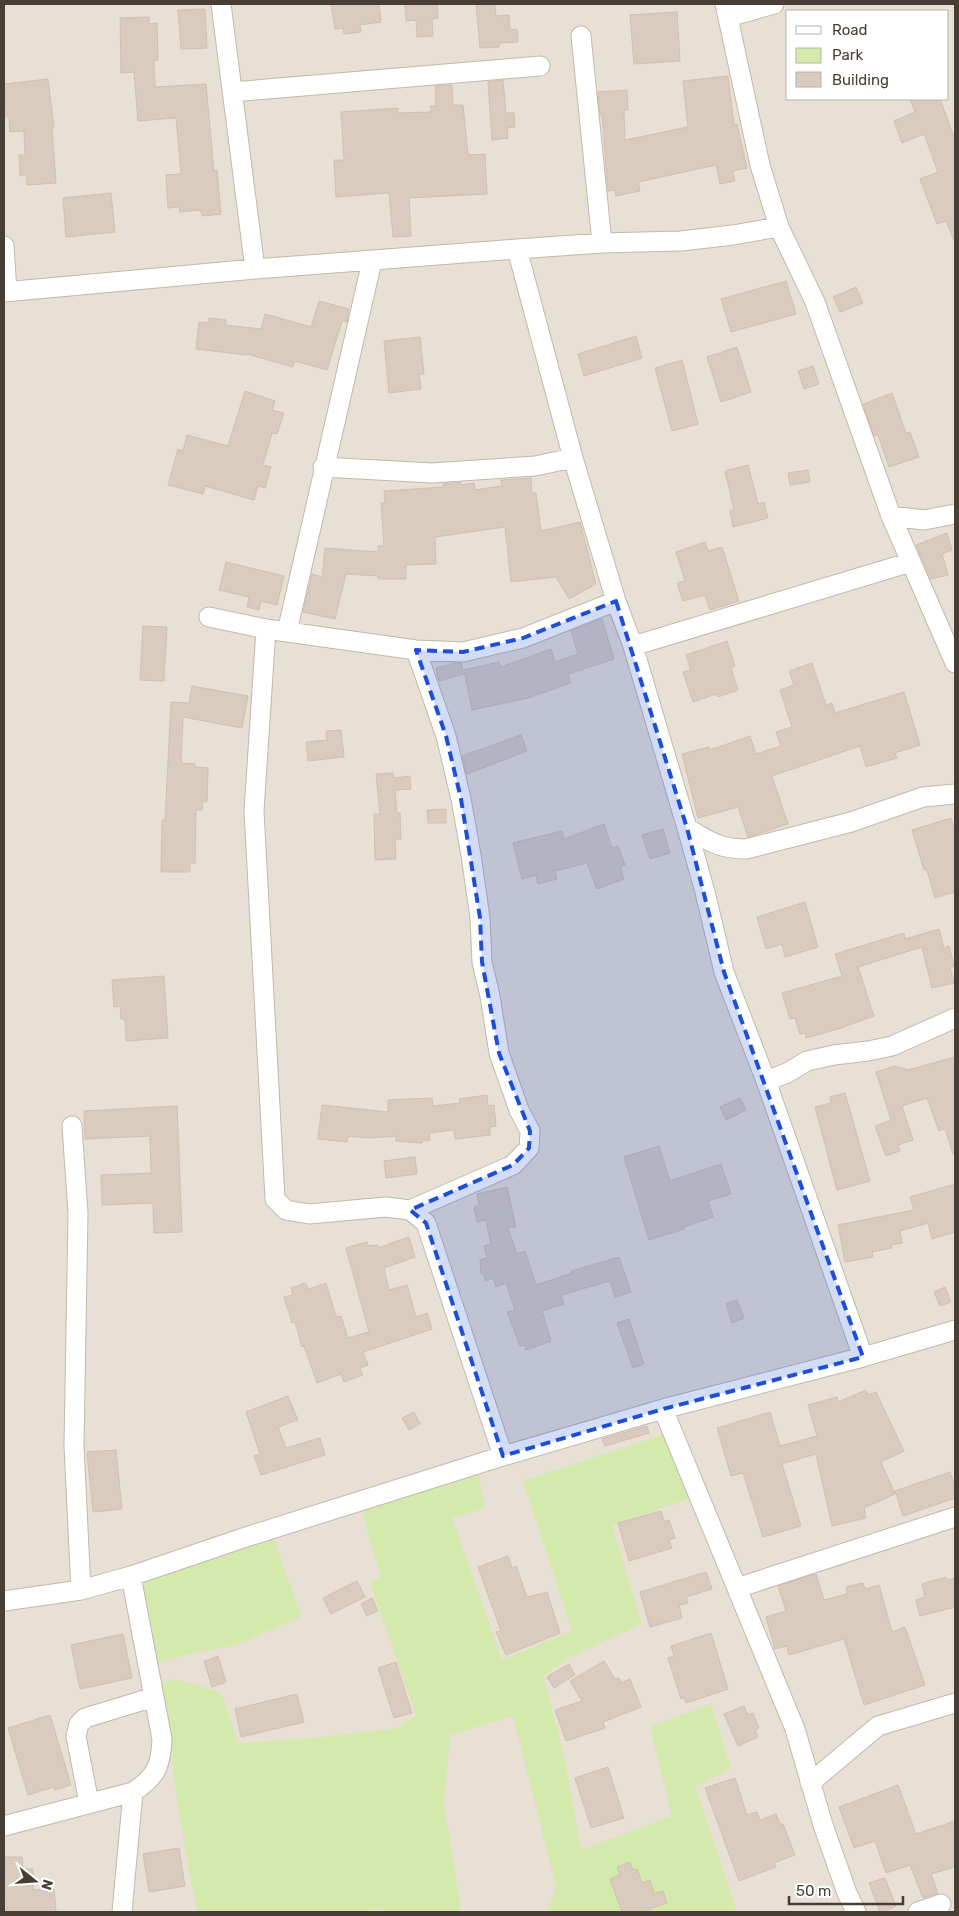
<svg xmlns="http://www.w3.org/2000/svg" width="959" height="1916" font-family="Rubik,sans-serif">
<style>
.residential{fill:#e8e0d4;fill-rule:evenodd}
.green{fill:#d4eaad}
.building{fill:#d9ccbe;stroke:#d1c0ae}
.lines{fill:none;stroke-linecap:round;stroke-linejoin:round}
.minor-casing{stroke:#c3b8ab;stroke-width:21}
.minor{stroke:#fff;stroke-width:19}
.marked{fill:#1d4ed8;fill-opacity:0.2;stroke:#1d4ed8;stroke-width:4;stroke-dasharray:10 6;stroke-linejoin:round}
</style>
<rect width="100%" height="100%" fill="#f4efe6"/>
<!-- residential -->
<path class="residential" d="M4 4H955V1912H4ZM788 11H948V99H788Z"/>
<!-- green -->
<path class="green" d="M671 1432 691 1498 612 1525 642 1624 568 1658 543 1676 564 1755 581 1850 672 1816 650 1727 711 1704 731 1769 695 1786 737 1912H547L556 1887 513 1716 450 1735 444 1803 461 1912H382L381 1909 366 1912H197L180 1820 161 1684 173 1679 201 1686 221 1693 238 1743 315 1738 397 1728 416 1715 370 1583 381 1578 361 1507 477 1467 485 1508 452 1518 502 1660 572 1631 523 1481Z
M273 1536 301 1617 234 1646 194 1653 157 1663 135 1583Z"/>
<!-- building -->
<path class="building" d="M331 4H379L381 22 360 25 361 32 344 34 343 28 335 29Z
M405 4H437L438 18 432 19 433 36 417 37 416 20 406 21Z
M476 4H495L496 16 509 15 510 30 517 29 518 42 499 43V47L480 48Z
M205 9 207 48 181 49 178 10Z
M677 12 680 61 634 64 630 15Z
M149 17V24L157 23 158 60 154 61 155 87 206 84 214 171 217 170 221 214 203 216 200 210 180 212 179 207 168 208 166 175 181 174 176 118 138 121 134 72 121 73 120 18Z
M728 76 734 125 737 124 747 168 733 171 735 181 720 184 716 165 638 182 640 191 616 196 615 190 608 191 602 115H600L598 92 627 90 628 110H624L625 140 688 127 683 81Z
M48 79 54 127H52L56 183 27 185 26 174 20 176 19 155H25L24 131 10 132 9 117H4V99H5L4 84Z
M503 80 506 113H514L515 127 507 128 508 138 492 140 488 82Z
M452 85 453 105H463L468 155 485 154 487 194 409 198 411 236 393 237 389 193 336 197 334 160H344L341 112 398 108V113L431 112 430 106H436L435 86Z
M910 99H940L955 139V243L946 221 937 224 920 179 938 172 924 134 902 143 894 121 915 112Z
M111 193 115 232 66 237 63 198Z
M786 281 796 314 731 332 721 299Z
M856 287 863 303 840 312 833 297Z
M319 301 349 309 347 322 342 321 327 370 295 361 293 367 247 354 246 355 196 349 199 322 208 323 209 318 226 320 225 325 261 329 265 314 311 327Z
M636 336 642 358 584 376 578 354Z
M420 337 424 374H419L421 389 389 393 384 341Z
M737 347 751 392 721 402 707 357Z
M682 360 698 424 672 431 655 368Z
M813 366 819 384 804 389 798 371Z
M245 391 275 401 272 410 284 413 277 434 272 433 263 465 271 467 265 488 258 486 254 500 205 486 203 494 168 485 178 449 183 451 187 435 228 446Z
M892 393 906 433 910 432 919 457 889 467 878 435 874 436 863 404Z
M748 465 758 504 764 502 768 518 733 527 730 511 734 510 725 471Z
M808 470 810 482 790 485 788 473Z
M531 478 532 493H536L541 531 580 522 596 584 569 599 556 577 511 582 505 527 435 537 436 564 406 565V579H378V576L346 574 335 619 303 612 312 574 322 577 325 548 378 552V546H384L381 503H385L384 491 443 487V484L461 482V485L474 483 475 490 502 486 501 480Z
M947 533 952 550 942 554 948 575 931 579 916 545Z
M705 542 708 551 722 547 739 601 710 610 705 595 683 601 677 583 685 581 676 552Z
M226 562 284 576 277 605 261 601 259 610 247 607 249 597 219 590Z
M602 619 614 659 568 674 571 683 528 698 472 710 464 670 499 662 501 667 551 649 555 662 578 654 571 631Z
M143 626 167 627 164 681 140 680Z
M727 641 735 666 731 668 738 690 718 697 716 694 693 702 683 672 691 670 686 655Z
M455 663H461L464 674 439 681 436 668Z
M812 663 826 705 832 703 835 713 904 692 920 745 895 753 897 758 866 767 860 746 772 776 788 824 755 835 748 837 738 807 698 818 682 754 709 747 710 750 750 736 756 754 781 746 776 732 792 727 780 690 794 685 789 671Z
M192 686 248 696 242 728 183 717 181 763 195 764V767L208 768 207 802 203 801 202 810H196L195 863H190V872H161L162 820H165L171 702 189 703Z
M341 730 344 757 308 761 306 742 327 740 326 731Z
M521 735 527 751 467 774 462 756Z
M393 773 394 778 410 776 411 789 395 790 397 813H400L401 839H395L396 859 375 860 374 814H380L376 774Z
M446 809V823H428L427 810Z
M951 818 955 832V892L935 898 927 870H924L912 830Z
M604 824 612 848 618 846 625 865 620 867 624 879 597 889 587 863 555 871 557 879 538 884 536 875 522 879 513 843 562 831 564 839Z
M663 829 670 853 650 859 642 835Z
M805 902 818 947 785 957 782 944 766 949 757 917Z
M939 929 944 948 949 946 954 966 950 967 954 983 932 988 922 947 858 967 874 1016 838 1029 806 1038 805 1033 800 1034 795 1018 790 1019 782 993 842 976 835 954 904 933 905 939Z
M164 976 168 1038 126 1041 125 1019H121L120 1006 114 1007 112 980Z
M955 1057V1153L953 1154 945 1129 939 1131 927 1098 902 1106 913 1140 898 1145 900 1151 886 1156 875 1126 891 1120 876 1072 895 1066 908 1070Z
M845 1093 870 1181 837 1190 815 1107 831 1103 830 1097Z
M487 1095 488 1106 494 1105 496 1126 490 1127V1135L455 1139 454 1130 429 1133 430 1140 422 1141V1143L396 1141V1136L370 1138 348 1136 347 1142 318 1139 322 1105 388 1112V1100L432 1098 433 1106 460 1103 459 1099Z
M740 1098 746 1110 726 1120 720 1107Z
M177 1106 182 1232 154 1233 153 1203 102 1205 101 1175 151 1173 150 1136 85 1139 84 1111Z
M659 1146 670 1181 721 1164 731 1194 708 1201 713 1217 684 1227V1229L649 1240 624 1157Z
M415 1157 417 1174 386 1178 384 1161Z
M955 1184V1232L932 1239 928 1223 900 1231 902 1243 891 1245 892 1248 872 1252 873 1257 845 1262 838 1225 914 1210 910 1197Z
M507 1187 516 1227 508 1228 517 1254 525 1251 536 1285 572 1273 571 1271 619 1257 631 1292 615 1297 610 1281 561 1295 564 1304 542 1311 551 1341 526 1350 525 1345 520 1346 507 1312 515 1310 506 1283 496 1287 493 1278 486 1281 483 1273 481 1274 480 1260 487 1258 484 1246 491 1244 486 1220 477 1222 474 1207 479 1206 477 1194Z
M409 1237 415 1257 384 1268 389 1290 407 1285 416 1317 427 1313 432 1329 363 1352 368 1365 360 1368 363 1375 344 1382 341 1374 317 1383 304 1346 302 1347 295 1322 292 1323 284 1297 293 1295 291 1288 305 1283 309 1289 326 1283 335 1313 337 1317 341 1316 348 1338 369 1332 346 1248 367 1242 368 1246 378 1245V1248Z
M945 1287 951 1302 940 1306 934 1292Z
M737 1300 744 1318 732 1323 726 1304Z
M629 1319 644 1364 633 1368 617 1323Z
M866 1390 868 1395 876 1392 904 1451 881 1462 895 1494 864 1508 866 1518 832 1526 816 1454 782 1464 801 1526 763 1537 743 1473 731 1476 717 1428 770 1412 780 1446 817 1436 808 1405 837 1397 838 1402Z
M288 1396 298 1420 278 1427 286 1448 320 1438 325 1455 261 1475 254 1456 260 1454 246 1412Z
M414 1412 420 1424 409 1430 402 1418Z
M647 1426 649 1433 605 1446 602 1439Z
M116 1450 122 1509 93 1512 87 1452Z
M950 1472 955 1488V1498L903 1516 895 1491Z
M661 1511 664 1521 669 1520 675 1538 669 1540 672 1548 629 1561 618 1523Z
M508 1556 512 1568 516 1566 527 1597 547 1592 560 1633 506 1655 496 1632 501 1631 478 1567Z
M706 1572 712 1589 686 1597 688 1603 679 1605 682 1618 650 1627 640 1592Z
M816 1574 824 1600 847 1594 846 1587 863 1583 865 1589 879 1585 892 1632 905 1627 925 1685 864 1705 844 1639 789 1655 787 1646 775 1649 766 1617 786 1611 778 1586Z
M946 1577 947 1580 955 1578V1607L920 1616 916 1600 925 1597 922 1584Z
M357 1581 365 1597 331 1614 323 1598Z
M372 1598 378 1611 367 1616 361 1604Z
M711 1633 728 1689 686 1703 684 1698 681 1699 668 1658 674 1656 671 1646Z
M123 1634 132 1678 80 1689 71 1645Z
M218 1656 226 1682 212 1687 204 1661Z
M604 1661 615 1679 619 1678 621 1683 630 1679 641 1707 603 1722 605 1728 566 1741 555 1710 582 1701 570 1681Z
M396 1662 412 1713 394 1718 378 1668Z
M569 1664 575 1675 554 1688 547 1677Z
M297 1694 304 1722 241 1737 235 1709Z
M744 1706 748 1715 753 1713 759 1728 755 1730 758 1737 738 1746 724 1714Z
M50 1715 71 1785 55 1790 54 1787 28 1795 8 1728Z
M608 1767 624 1818 591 1828 575 1778Z
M735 1778 747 1815 757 1812 760 1820 776 1814 780 1824H783L795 1855 774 1863 776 1867 739 1881 705 1788Z
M898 1785 916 1834 955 1821V1867L931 1874 938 1893 923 1898 910 1865 886 1873 875 1841 854 1848 839 1807Z
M179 1848 185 1886 149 1892 143 1854Z
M5 1857H22L23 1869H33V1890L54 1889 56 1912H6V1899H4Z
M630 1862 633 1870 637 1869 642 1883 650 1880 654 1894 663 1891 667 1903 649 1909 651 1912H622L610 1879 620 1875 617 1867Z
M885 1878 896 1906 884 1912H880L869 1883Z"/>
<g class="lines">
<!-- minor casing -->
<g class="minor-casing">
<path id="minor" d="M221 4 255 269
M725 4 760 165 779 227
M728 17 774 4
M581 36 602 243
M232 92 540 66
M4 246 7 291
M517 249 573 458 616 601 633 646 687 828 705 892 724 972 766 1081 863 1357
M4 292 255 269 517 249 602 243 681 241 733 235 779 227 815 302 891 516 955 663
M323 467 432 473 535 466 573 458
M891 516 924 520 955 514
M209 617 266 629 416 650 463 652 523 638 616 601
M266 629 254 811 275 1199 286 1210 309 1214 386 1207 410 1210 426 1223 503 1456
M287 632 372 261
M633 646 911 562
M687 828C709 841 719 849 746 849L851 822 923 797 955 794
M766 1081 787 1073 807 1061 834 1055 868 1051 892 1046 955 1018
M72 1126 78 1213 74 1446 81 1590
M410 1210 513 1165 529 1148 530 1131 519 1110 499 1053 490 996 482 962 480 918 471 855 461 799 446 736 416 650
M663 1409 795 1729 823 1825 847 1893 856 1912
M737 1588 955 1517
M4 1601 81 1590 131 1576 249 1536 503 1456 663 1409 863 1357 955 1330
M810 1783 878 1726 955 1703
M89 1803 76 1736 79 1724 85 1718 154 1697
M4 1826 133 1792C156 1777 161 1766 162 1739L131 1576
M122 1912 133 1792
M918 1912 941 1904"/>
</g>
<!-- minor -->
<use href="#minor" class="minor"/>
</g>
<!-- marked area -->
<path class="marked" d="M616 601 687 828 724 972 863 1357 663 1409 503 1456 426 1223 410 1210 513 1165 529 1148 530 1131 499 1053 482 962 480 918 461 799 446 736 416 650 463 652 523 638Z"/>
<!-- border -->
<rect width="959" height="1916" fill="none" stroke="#473e35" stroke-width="10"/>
<!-- legend -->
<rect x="786" y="10" width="162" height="90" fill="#ffffff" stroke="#b5b2ae"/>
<rect x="796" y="26" width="25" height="8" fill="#ffffff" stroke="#b5b2ae"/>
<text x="832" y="35" font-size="15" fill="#473e35">Road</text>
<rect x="796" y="48" width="25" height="15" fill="#d4eaad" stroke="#b5b2ae"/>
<text x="832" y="60" font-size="15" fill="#473e35">Park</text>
<rect x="796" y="72" width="25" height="15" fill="#d9ccbe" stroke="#b5b2ae"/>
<text x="832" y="85" font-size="15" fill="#473e35">Building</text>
<!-- north arrow -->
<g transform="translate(35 1881) rotate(107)" stroke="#ffffff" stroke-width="4" paint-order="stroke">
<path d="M0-4L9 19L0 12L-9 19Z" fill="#473e35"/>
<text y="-8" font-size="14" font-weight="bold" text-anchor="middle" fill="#473e35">N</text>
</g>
<!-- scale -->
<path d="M789 1896v8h114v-8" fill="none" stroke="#473e35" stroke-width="2.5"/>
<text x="796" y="1896" font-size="15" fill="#473e35" stroke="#ffffff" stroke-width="4" paint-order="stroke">50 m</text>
</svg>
